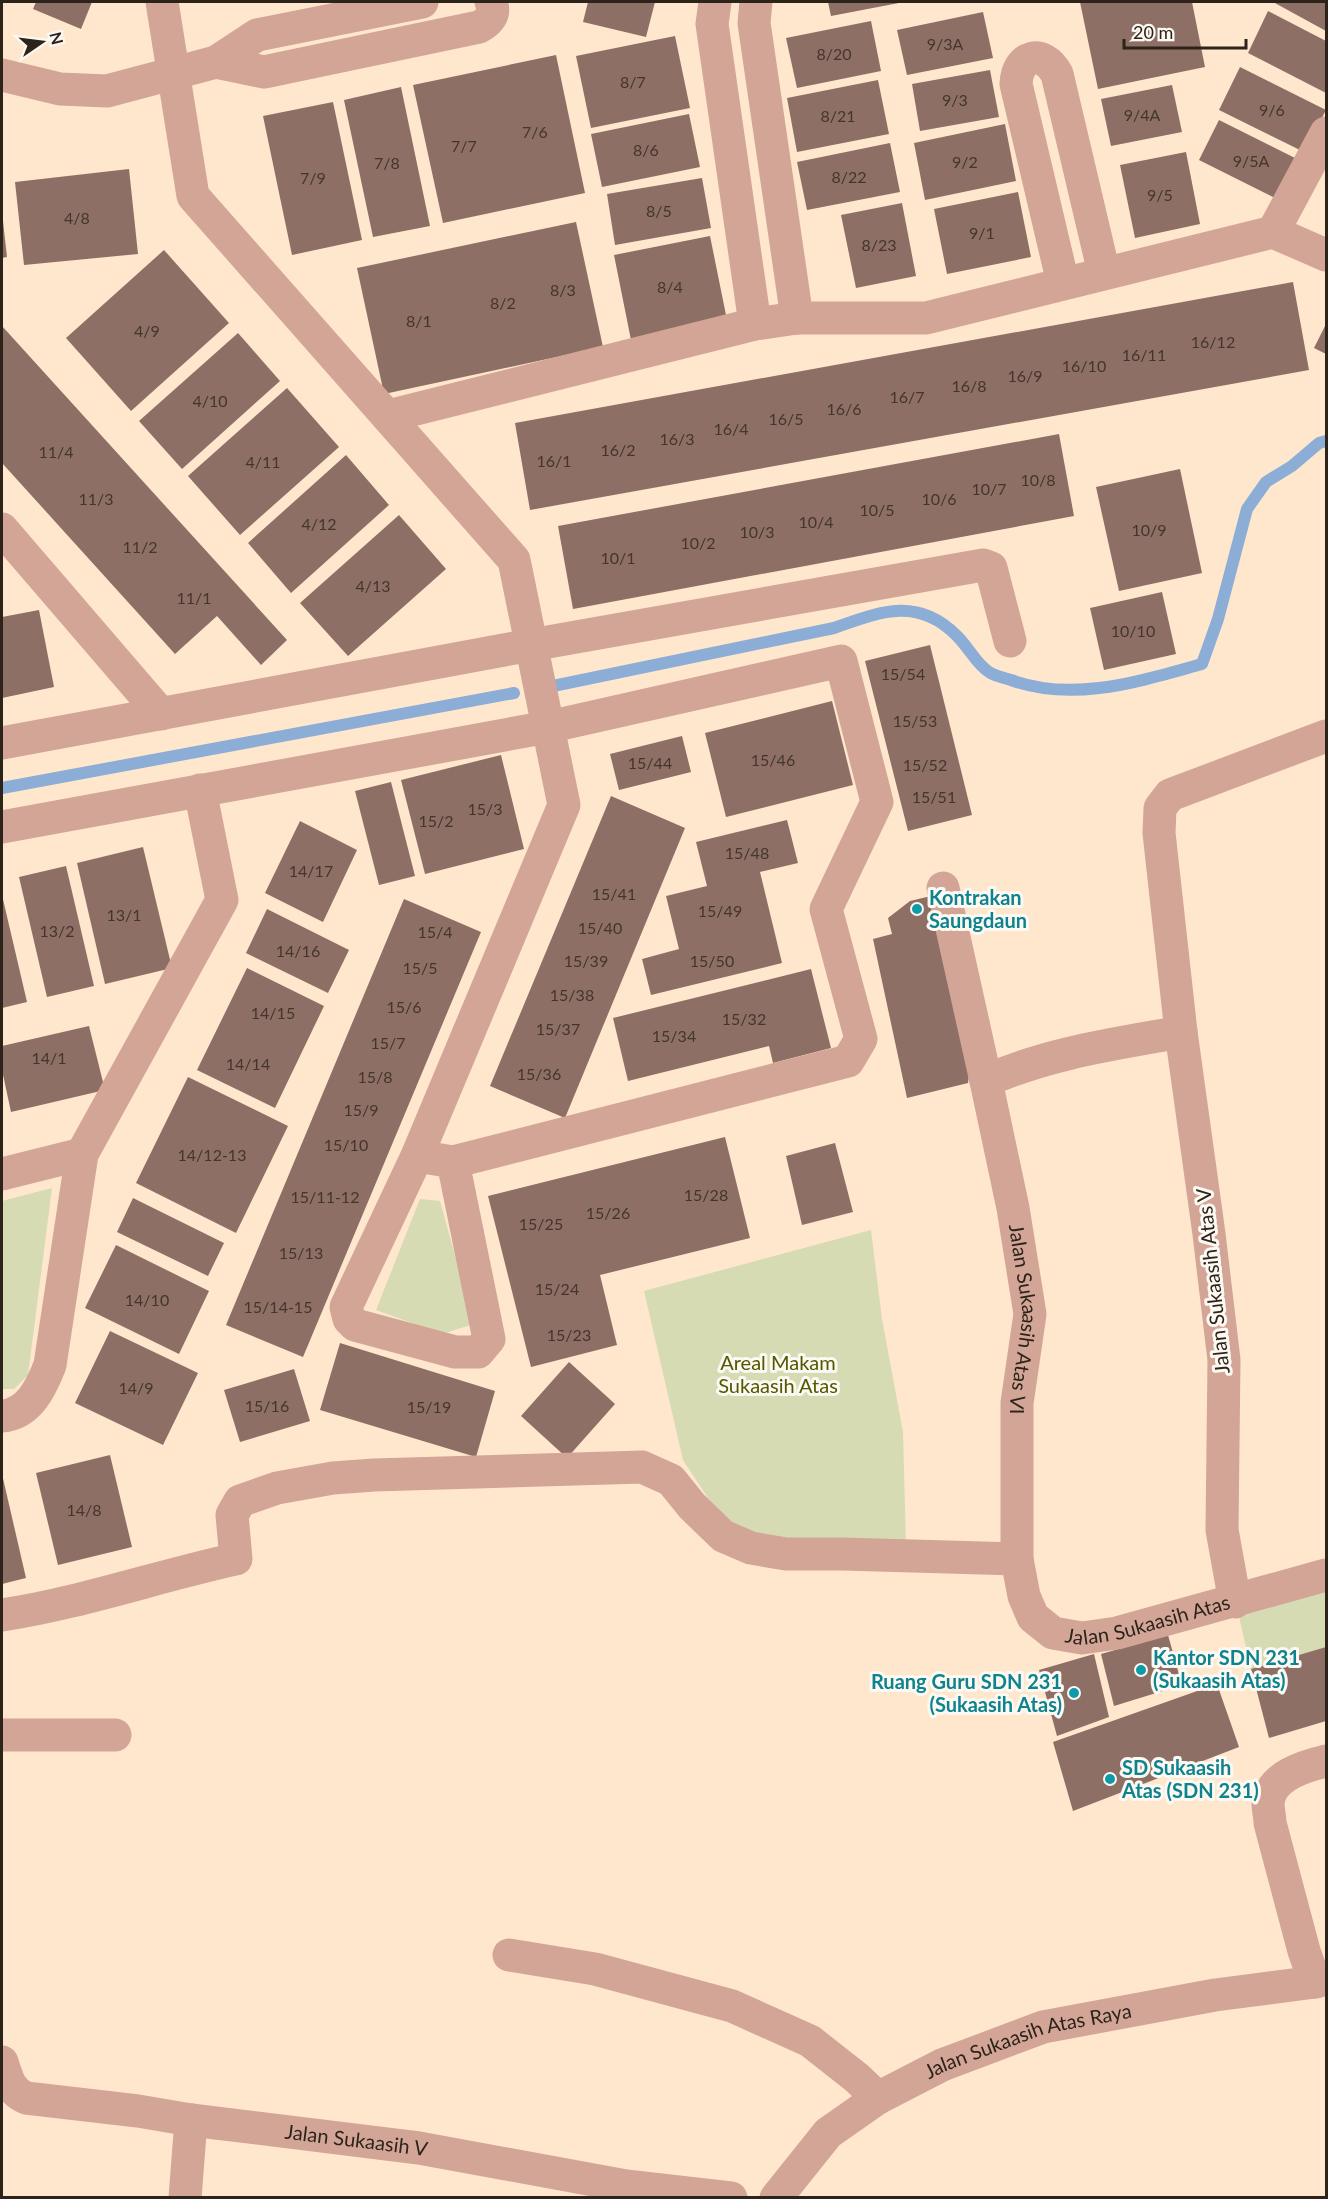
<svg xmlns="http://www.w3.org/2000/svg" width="1328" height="2199" font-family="Lato,sans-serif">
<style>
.green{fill:#d6dbb4}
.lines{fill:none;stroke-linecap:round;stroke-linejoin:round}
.stream{stroke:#8cadd6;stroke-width:12}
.building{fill:#8e6f65}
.minor{stroke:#d3a596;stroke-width:33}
.culture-dot{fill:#0f9aa8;stroke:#fcf8f2;stroke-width:2}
.labels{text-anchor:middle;stroke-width:6;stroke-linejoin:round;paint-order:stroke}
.number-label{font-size:16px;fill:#44362d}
.culture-label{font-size:20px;font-weight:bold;fill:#0d838f;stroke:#fcf8f2;text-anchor:start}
.street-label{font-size:20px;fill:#2c231a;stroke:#fcf8f2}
.park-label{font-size:20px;fill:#535800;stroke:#fcf8f2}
</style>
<rect width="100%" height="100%" fill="#fee7cd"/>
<!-- green -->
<path class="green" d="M52 1188 28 1375 14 1389H2V1201Z
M420 1199 440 1201 474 1324 442 1334 376 1310Z
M871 1230 882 1319 903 1432 906 1546 784 1542 723 1521 683 1460 644 1291Z
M1326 1582V1647L1251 1669 1237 1608Z"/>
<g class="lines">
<!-- stream -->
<path class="stream" d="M553 686 834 628C879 612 917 596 956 635 968 646 976 664 989 672 995 676 1004 678 1011 680 1074 703 1140 681 1202 664L1218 619 1247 509 1266 482 1292 466 1319 443 1326 441
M2 788 514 693"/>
</g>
<!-- building -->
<path class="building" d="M36 2H92L81 29 33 9Z
M588 2H655L646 37 583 22Z
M828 2H899V3L831 16Z
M1080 2H1192L1205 67 1098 89Z
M1273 2H1326V31Z
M1268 11 1326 41V93L1248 53Z
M983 12 993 58 907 75 897 30Z
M871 21 881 71 797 88 786 38Z
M675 36 690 108 591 128 576 56Z
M556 55 585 193 443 223 413 85Z
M1240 67 1326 110 1304 152 1219 110Z
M990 70 999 117 920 131 912 84Z
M878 80 889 134 797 152 787 98Z
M1172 85 1182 132 1111 146 1101 99Z
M401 87 430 226 373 237 344 100Z
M333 102 362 240 292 255 263 116Z
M689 114 700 167 602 187 591 134Z
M1219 120 1303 162 1283 202 1199 160Z
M1005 124 1016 181 925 200 914 143Z
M890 143 900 192 807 210 797 162Z
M1186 152 1200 224 1135 238 1120 165Z
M129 169 138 254 24 265 15 182Z
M702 178 711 228 615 245 607 194Z
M1018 192 1031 257 947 274 934 209Z
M902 203 916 276 856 288 841 215Z
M3 221 7 257 2 258V222Z
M576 222 603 347 384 394 357 268Z
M710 236 727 320 631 340 614 255Z
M164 250 229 323 131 411 66 338Z
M1293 282 1309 370 530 510 515 423Z
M1326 324V354L1314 348Z
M2 326 287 640 261 665 217 616 175 654 2 463Z
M238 333 280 381 182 469 139 421Z
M287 388 339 447 240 535 188 476Z
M1059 434 1074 516 573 609 558 526Z
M346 455 389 505 291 593 248 543Z
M1180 469 1202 573 1119 591 1096 487Z
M399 515 446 569 348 656 300 603Z
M1162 592 1176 654 1104 670 1090 608Z
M39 610 54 687 2 698V617Z
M930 645 972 815 908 831 865 661Z
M832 701 853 785 726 817 705 733Z
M682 736 691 772 619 790 610 754Z
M501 755 524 849 425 874 401 780Z
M391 782 415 876 379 885 355 791Z
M611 796 685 828 565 1118 490 1086Z
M787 820 798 863 760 872 782 963 651 995 642 959 679 949 666 896 707 886 696 842Z
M300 821 357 850 323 922 265 893Z
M143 847 172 968 105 984 77 863Z
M66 866 94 986 47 997 19 877Z
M2 895 27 1002 2 1008Z
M931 896 971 1060 968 1083 907 1098 873 939 892 934 888 918 910 901Z
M404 899 481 932 303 1357 226 1325Z
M267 909 349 950 328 993 246 953Z
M247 968 324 1006 275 1108 197 1070Z
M811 969 831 1048 773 1063 769 1046 628 1081 613 1018Z
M89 1026 105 1090 11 1112 2 1070V1046Z
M188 1077 288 1126 236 1233 136 1183Z
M725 1137 750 1238 600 1275 617 1345 531 1367 488 1196Z
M835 1143 853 1212 802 1225 786 1156Z
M133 1198 224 1243 208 1276 117 1232Z
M116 1245 209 1291 179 1354 85 1308Z
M110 1331 198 1373 163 1445 75 1403Z
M340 1343 495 1391 476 1457 320 1410Z
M569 1362 615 1404 567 1458 521 1416Z
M294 1369 310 1421 240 1442 224 1390Z
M110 1455 132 1547 58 1565 36 1473Z
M2 1474 26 1578 2 1584Z
M1168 1635 1182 1685 1114 1706 1101 1654Z
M1326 1647V1721L1269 1738 1251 1669Z
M1094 1654 1109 1717 1057 1736 1039 1670Z
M1217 1684 1239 1747 1073 1811 1053 1742Z"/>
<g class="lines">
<!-- minor -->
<g class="minor">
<path d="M162 2 193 196 514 560 564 805 417 1156 346 1307 349 1319 355 1325 455 1352H478L489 1339 453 1162 417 1156"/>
<path d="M715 2 712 24 755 324"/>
<path d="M756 2 754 23 797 318"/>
<path d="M216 62 264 72 479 27C489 22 496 14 491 2"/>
<path d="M2 75 60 89 107 91 216 62 257 35 422 2"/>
<path d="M1273 232 1326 133"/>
<path d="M1063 283 1016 84C1017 55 1043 48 1057 74L1104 273"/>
<path d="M388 416 755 324 797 318H926L1273 232 1326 255"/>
<path d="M2 529 161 714"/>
<path d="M2 743 531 645 983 565 991 568 1010 641"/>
<path d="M2 827 548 727 841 661 877 802 826 909 861 1039 848 1061 453 1162"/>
<path d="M943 888 986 1081"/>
<path id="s1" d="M1181 1032C1115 1044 1048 1053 986 1081L1013 1208 1030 1314 1017 1403V1559L1024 1596 1033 1617 1053 1633 1082 1638 1117 1633 1326 1575"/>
<path d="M2 1174 82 1154"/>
<path d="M2 1416C29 1414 41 1388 50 1365L82 1154 222 900 200 790"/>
<path d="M1235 1602 1222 1530 1224 1360 1209 1234 1181 1032 1159 833 1160 808 1170 795 1326 736"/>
<path d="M2 1615C81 1603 158 1576 236 1559L232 1515 240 1501 277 1488 333 1478 374 1475 642 1467 671 1480 692 1506 723 1536 751 1548 786 1554H843L1017 1559"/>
<path d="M2 1735H115"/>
<path d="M509 1955 595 1969 732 2006 810 2041 857 2078 878 2098"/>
<path d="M1315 1982 1304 1951 1270 1823C1270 1817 1268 1810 1268 1803 1270 1776 1305 1766 1326 1761"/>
<path id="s2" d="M2 2062C7 2078 10 2091 26 2098L138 2111 191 2120 419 2148 626 2186 731 2198"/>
<path d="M185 2198 191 2120"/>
<path id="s3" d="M776 2198 828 2133 878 2098 942 2065 1043 2027 1215 1995 1315 1982 1326 1979"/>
</g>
</g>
<!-- markers -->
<g class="culture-dot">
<circle cx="917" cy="909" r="6"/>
<circle cx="1141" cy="1670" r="6"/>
<circle cx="1074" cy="1693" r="6"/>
<circle cx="1110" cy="1779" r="6"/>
</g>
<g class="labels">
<!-- number labels -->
<g class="number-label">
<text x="945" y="50">9/3A</text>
<text x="834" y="60">8/20</text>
<text x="633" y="88">8/7</text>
<text x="955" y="106">9/3</text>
<text x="1272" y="116">9/6</text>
<text x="1142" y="121">9/4A</text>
<text x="838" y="122">8/21</text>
<text x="535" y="138">7/6</text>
<text x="464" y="152">7/7</text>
<text x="646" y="156">8/6</text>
<text x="1251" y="167">9/5A</text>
<text x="965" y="168">9/2</text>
<text x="387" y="169">7/8</text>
<text x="849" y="183">8/22</text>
<text x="313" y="184">7/9</text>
<text x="1160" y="201">9/5</text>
<text x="659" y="217">8/5</text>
<text x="77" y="224">4/8</text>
<text x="982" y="239">9/1</text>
<text x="879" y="251">8/23</text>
<text x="670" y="293">8/4</text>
<text x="563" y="296">8/3</text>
<text x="503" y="309">8/2</text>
<text x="419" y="327">8/1</text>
<text x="147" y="337">4/9</text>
<text x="1213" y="348">16/12</text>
<text x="1144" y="361">16/11</text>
<text x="1084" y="372">16/10</text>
<text x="1025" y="382">16/9</text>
<text x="969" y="392">16/8</text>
<text x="907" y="403">16/7</text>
<text x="210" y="407">4/10</text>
<text x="844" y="415">16/6</text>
<text x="786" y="425">16/5</text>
<text x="731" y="435">16/4</text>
<text x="677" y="445">16/3</text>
<text x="618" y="456">16/2</text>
<text x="56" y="458">11/4</text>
<text x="554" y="467">16/1</text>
<text x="263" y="468">4/11</text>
<text x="1038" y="486">10/8</text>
<text x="989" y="495">10/7</text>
<text x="96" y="505">11/3</text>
<text x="939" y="505">10/6</text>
<text x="877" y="516">10/5</text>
<text x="816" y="528">10/4</text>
<text x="319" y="530">4/12</text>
<text x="1149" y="536">10/9</text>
<text x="757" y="538">10/3</text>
<text x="698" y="549">10/2</text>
<text x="140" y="553">11/2</text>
<text x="618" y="564">10/1</text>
<text x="373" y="592">4/13</text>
<text x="194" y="604">11/1</text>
<text x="1133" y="637">10/10</text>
<text x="903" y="680">15/54</text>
<text x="915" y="727">15/53</text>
<text x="773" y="766">15/46</text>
<text x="650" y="769">15/44</text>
<text x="925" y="771">15/52</text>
<text x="934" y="803">15/51</text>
<text x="485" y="815">15/3</text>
<text x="436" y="827">15/2</text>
<text x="747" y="859">15/48</text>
<text x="311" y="877">14/17</text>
<text x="614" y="900">15/41</text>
<text x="720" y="917">15/49</text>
<text x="124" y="921">13/1</text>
<text x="600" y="934">15/40</text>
<text x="57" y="937">13/2</text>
<text x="435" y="938">15/4</text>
<text x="298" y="957">14/16</text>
<text x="586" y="967">15/39</text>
<text x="712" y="967">15/50</text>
<text x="420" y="974">15/5</text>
<text x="572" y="1001">15/38</text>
<text x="404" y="1013">15/6</text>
<text x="273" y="1019">14/15</text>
<text x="744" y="1025">15/32</text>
<text x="558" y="1035">15/37</text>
<text x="674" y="1042">15/34</text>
<text x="388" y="1049">15/7</text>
<text x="49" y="1064">14/1</text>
<text x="248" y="1070">14/14</text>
<text x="539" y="1080">15/36</text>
<text x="375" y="1083">15/8</text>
<text x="361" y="1116">15/9</text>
<text x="346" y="1151">15/10</text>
<text x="212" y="1161">14/12-13</text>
<text x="706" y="1201">15/28</text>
<text x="325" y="1203">15/11-12</text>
<text x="608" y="1219">15/26</text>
<text x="541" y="1230">15/25</text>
<text x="301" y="1259">15/13</text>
<text x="557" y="1295">15/24</text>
<text x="147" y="1306">14/10</text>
<text x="278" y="1313">15/14-15</text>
<text x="569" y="1341">15/23</text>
<text x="136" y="1394">14/9</text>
<text x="267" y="1412">15/16</text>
<text x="429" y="1413">15/19</text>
<text x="84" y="1516">14/8</text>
</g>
<!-- culture labels -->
<g class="culture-label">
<text x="929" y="905">Kontrakan<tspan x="929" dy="23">Saungdaun</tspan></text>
<text x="1153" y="1665">Kantor SDN 231<tspan x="1153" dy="23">(Sukaasih Atas)</tspan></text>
<text x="1062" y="1689" text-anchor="end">Ruang Guru SDN 231<tspan x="1062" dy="23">(Sukaasih Atas)</tspan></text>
<text x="1122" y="1775">SD Sukaasih<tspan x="1122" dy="23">Atas (SDN 231)</tspan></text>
</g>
<!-- street labels -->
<g class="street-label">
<text transform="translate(1213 1281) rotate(-96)" y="7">Jalan Sukaasih Atas V</text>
<text dy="7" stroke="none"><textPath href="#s1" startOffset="444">Jalan Sukaasih Atas VI</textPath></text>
<text dy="7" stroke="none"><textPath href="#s1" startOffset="868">Jalan Sukaasih Atas</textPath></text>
<text dy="7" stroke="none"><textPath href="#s3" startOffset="306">Jalan Sukaasih Atas Raya</textPath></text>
<text dy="7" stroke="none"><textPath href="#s2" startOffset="378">Jalan Sukaasih V</textPath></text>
</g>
<!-- park labels -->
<g class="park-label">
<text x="778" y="1370">Areal Makam<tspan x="778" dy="23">Sukaasih Atas</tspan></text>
</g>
</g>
<!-- border -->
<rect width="1328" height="2199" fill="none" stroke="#2c231a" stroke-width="6"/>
<!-- north arrow -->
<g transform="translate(42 42) rotate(76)" stroke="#fcf8f2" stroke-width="4.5" paint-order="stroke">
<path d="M0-4.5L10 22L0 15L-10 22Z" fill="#2c231a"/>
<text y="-9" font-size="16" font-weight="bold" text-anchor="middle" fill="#2c231a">N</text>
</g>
<!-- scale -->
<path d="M1124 39v9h122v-9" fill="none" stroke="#2c231a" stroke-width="3"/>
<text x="1133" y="39" font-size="18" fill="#2c231a" stroke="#fcf8f2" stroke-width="4.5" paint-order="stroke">20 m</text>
</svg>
